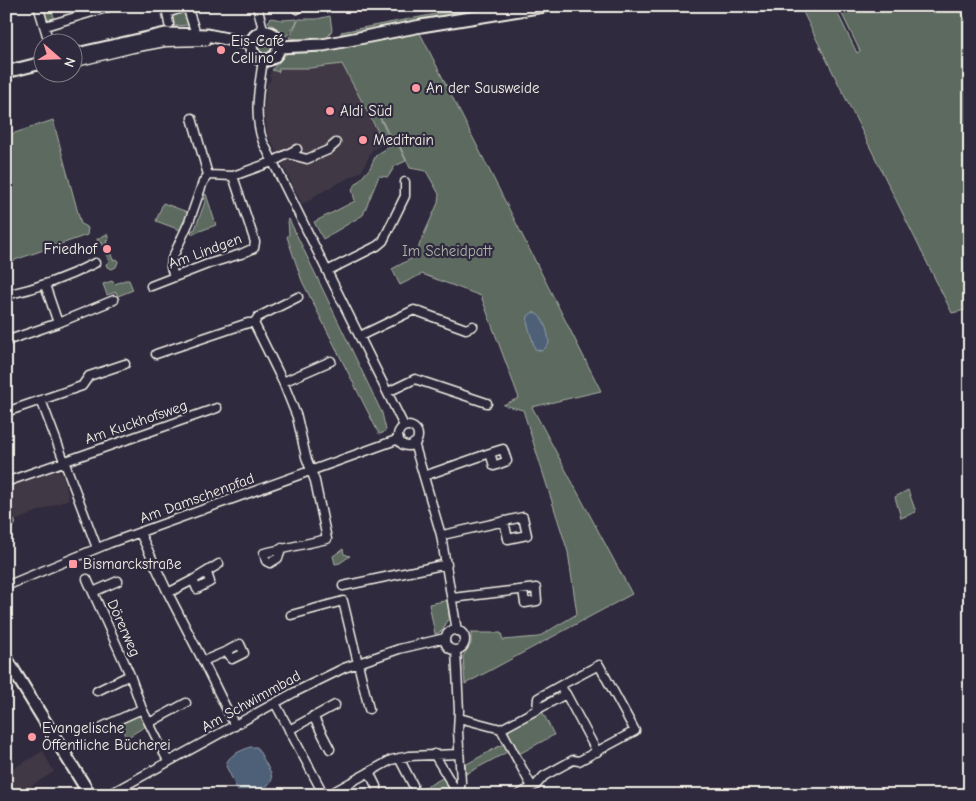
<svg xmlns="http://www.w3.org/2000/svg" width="976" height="801" font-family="'Comic Neue',sans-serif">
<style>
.built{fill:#413845}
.green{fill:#5c6a60;stroke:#a8aea4}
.water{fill:#4d6178;stroke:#909ba5}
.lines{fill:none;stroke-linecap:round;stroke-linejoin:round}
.street-casing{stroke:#f4f1e8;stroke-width:11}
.secondary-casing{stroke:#f4f1e8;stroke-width:15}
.street{stroke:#2f2a3d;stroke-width:8}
.secondary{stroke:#2f2a3d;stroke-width:11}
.poi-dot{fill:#ff9aa2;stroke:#2f2a3d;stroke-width:2}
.labels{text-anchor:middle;stroke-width:4.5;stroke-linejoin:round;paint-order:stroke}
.poi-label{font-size:15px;fill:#f4f1e8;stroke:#2f2a3d;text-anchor:start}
.street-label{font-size:15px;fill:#f4f1e8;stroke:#2f2a3d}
.park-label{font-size:15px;fill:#b0b4ab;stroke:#2f2a3d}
</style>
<rect width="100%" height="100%" fill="#2f2a3d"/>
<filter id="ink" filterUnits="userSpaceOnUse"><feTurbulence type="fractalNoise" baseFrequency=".02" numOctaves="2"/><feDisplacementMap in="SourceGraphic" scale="10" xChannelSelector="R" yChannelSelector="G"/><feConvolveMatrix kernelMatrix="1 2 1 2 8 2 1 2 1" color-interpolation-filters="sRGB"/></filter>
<g filter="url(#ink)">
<!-- built -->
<path class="built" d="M352 61 392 140 372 150 362 171 314 196 313 199 302 204 268 135 264 111 267 82 269 83 271 78 269 77 271 71 279 72V68H311L342 64Z
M56 470 62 473 69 499 14 521 6 510V488Z
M43 751 54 772 16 795H6V773Z"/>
<!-- green -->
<path class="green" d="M41 6H51L55 21 47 22Z
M478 6H501L439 16 355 32 341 34V32Z
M567 6H588L500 19 420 33 601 391 532 407 632 594 465 684 463 656 471 644V633H501L503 640 538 637 577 614 568 552 523 410 503 405 519 398 481 296 422 274 400 285 392 269 416 256 420 243 438 203 439 194 426 171 410 168 398 142 395 143 398 144 406 161 395 166 388 177 379 176 363 215 323 239 314 222 355 201 352 189 370 168 376 155 394 144 375 107 390 140 384 143 342 64 310 68H279V72L272 70 289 51Z
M800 6H834L857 53 860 51 838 6H958L970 29V309L952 313Z
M184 9 190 25 174 26 170 14Z
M330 16 332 30 328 37 309 40 289 38 299 19H317Z
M271 18 282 20 297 19V22L287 36 268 22Z
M255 46a10 10 0 1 1 20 0a10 10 0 1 1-20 0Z
M53 120 81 224 88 228 87 235 6 263V136Z
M206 194 216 225 192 234 191 231 195 229 205 202 204 195Z
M163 203 190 213 183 231 156 221Z
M289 219 382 413 386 430 383 433 379 434 302 281 287 237 289 234 288 220Z
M107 234 109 240 106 241 113 260 117 259 118 262 116 267 112 269 107 267 106 264 109 262 102 242 98 243 97 239Z
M125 280H129L133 290 118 296 116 292 107 295 103 284 112 281 115 284Z
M908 490 916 512 901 518 895 497Z
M343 549 344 554 350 556 340 563 335 564 333 556Z
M449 600V620L446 621C446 627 441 633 435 634L429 604Z
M542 711 554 735 519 754 509 735 508 730Z
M137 713 140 715 146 726 126 738 119 721Z
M505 743 509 751 466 774 465 765Z
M444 777 449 788 437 795H418L420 793 419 791Z"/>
<!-- water -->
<path class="water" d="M533 312C545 316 548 333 549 344L542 351 535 349 527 322 528 316Z
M250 747H257L271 773 272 780 268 785 251 795H240L226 766C227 755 241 751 250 747Z"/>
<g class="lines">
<!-- street casing -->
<g class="street-casing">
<path id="street" d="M38 6 49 42
M187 6 196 34
M257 6 264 33
M297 9 298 6
M169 24 167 13 187 6
M45 26 106 8
M263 60C259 88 253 114 263 142L404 426
M72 63 133 48 165 42 206 41 207 35
M192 118 208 175
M288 154 307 159 328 150 336 143
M208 175 233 176 272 162 297 149
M327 271 377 246 383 241 405 196V182
M174 277 171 267 172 259 189 222 203 182 208 175
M45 285 58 323
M151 286 208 264 241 254 254 248 255 242 233 176
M6 295C38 288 66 278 95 263
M254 323 258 317 298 297
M360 336 414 310 466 329 473 326
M6 341 58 323 114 300
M156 354 248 323H254L283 382 297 417 306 457 315 481 327 539 264 553 266 561 270 563 278 558 282 548
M283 382 331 361
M388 392 415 379 487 403
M41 400 97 548
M6 412 82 386 89 376 125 364
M398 436a10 10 0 1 1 20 0a10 10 0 1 1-20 0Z
M414 443 441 535 457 631
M424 476 490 453 494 466 507 461 503 449 490 453
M6 482 217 408
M6 517 10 523
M140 533 168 593 193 580
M441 535 447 534 523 517 527 535 508 539 504 521
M207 573 210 582 197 589 193 580 219 564
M87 579 130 675 142 709 168 761
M6 586 110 543 399 439
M343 586 447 564
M93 592 118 581
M168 593 203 661
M452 598 536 588 537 601 525 603 523 590
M291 615 343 601 369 709
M445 640a10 10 0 1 1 20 0a10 10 0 1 1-20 0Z
M456 650 459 711 458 731 461 782 458 795
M227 651 240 644 244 653 232 659 227 651 203 661 235 726
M97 691 130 675
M566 694 597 752
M275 703 324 795
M537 710 538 698 563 684
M313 716 330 749
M459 718 501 729 566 694 562 689 563 684 599 665 635 731 579 761 573 760 544 776 536 785 518 795
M149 723 186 703
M104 726 142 709
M501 729 532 787
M289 730 335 705
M434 754 458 794
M399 758 413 785
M369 772 377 788
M108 795 295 692 344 668 399 649 445 638
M328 795 391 760 409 756 459 754"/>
</g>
<!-- secondary casing -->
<g class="secondary-casing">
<path id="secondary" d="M251 46a14 14 0 1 1 28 0a14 14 0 1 1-28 0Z
M279 47 323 45 421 26 544 6
M72 55 165 34 207 35 252 44
M6 72 42 63
M6 658 90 795"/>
</g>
<!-- street -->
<use href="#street" class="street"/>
<!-- secondary -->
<use href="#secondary" class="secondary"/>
</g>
</g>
<!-- markers -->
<g class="poi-dot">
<circle cx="221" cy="50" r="5"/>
<circle cx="416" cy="88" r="5"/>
<circle cx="330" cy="111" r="5"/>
<circle cx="363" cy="140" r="5"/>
<circle cx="107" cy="249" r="5"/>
<rect x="68" y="559" width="10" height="10" rx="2.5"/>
<circle cx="32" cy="737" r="5"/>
</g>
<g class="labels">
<!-- poi labels -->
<g class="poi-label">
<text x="231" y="46">Eis-Café<tspan x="231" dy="17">Cellino´</tspan></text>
<text x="426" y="93">An der Sausweide</text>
<text x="340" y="116">Aldi Süd</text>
<text x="373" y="145">Meditrain</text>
<text x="97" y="254" text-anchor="end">Friedhof</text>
<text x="83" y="569">Bismarckstraße</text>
<text x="42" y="733">Evangelische<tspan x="42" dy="17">Öffentliche Bücherei</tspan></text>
</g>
<!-- street labels -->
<g class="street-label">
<text transform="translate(205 251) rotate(-20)" y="5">Am Lindgen</text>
<text transform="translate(136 422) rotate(-19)" y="5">Am Kuckhofsweg</text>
<text transform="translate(197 498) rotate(-20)" y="5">Am Damschenpfad</text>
<text transform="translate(124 628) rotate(66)" y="5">Dörerweg</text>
<text transform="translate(251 701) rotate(-29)" y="5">Am Schwimmbad</text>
</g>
<!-- park labels -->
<g class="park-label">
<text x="447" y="256">Im Scheidpatt</text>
</g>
</g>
<!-- margin -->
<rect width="976" height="801" fill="none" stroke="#2f2a3d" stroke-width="25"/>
<rect x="12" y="12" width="951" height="776" fill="none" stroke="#f4f1e8" stroke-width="2" filter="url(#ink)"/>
<!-- north arrow -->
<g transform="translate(58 58) rotate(110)"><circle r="24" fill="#2f2a3d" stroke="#7e7a81"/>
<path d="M0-4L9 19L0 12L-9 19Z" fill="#ff9aa2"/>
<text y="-8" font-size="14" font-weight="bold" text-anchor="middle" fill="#f4f1e8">N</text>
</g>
</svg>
